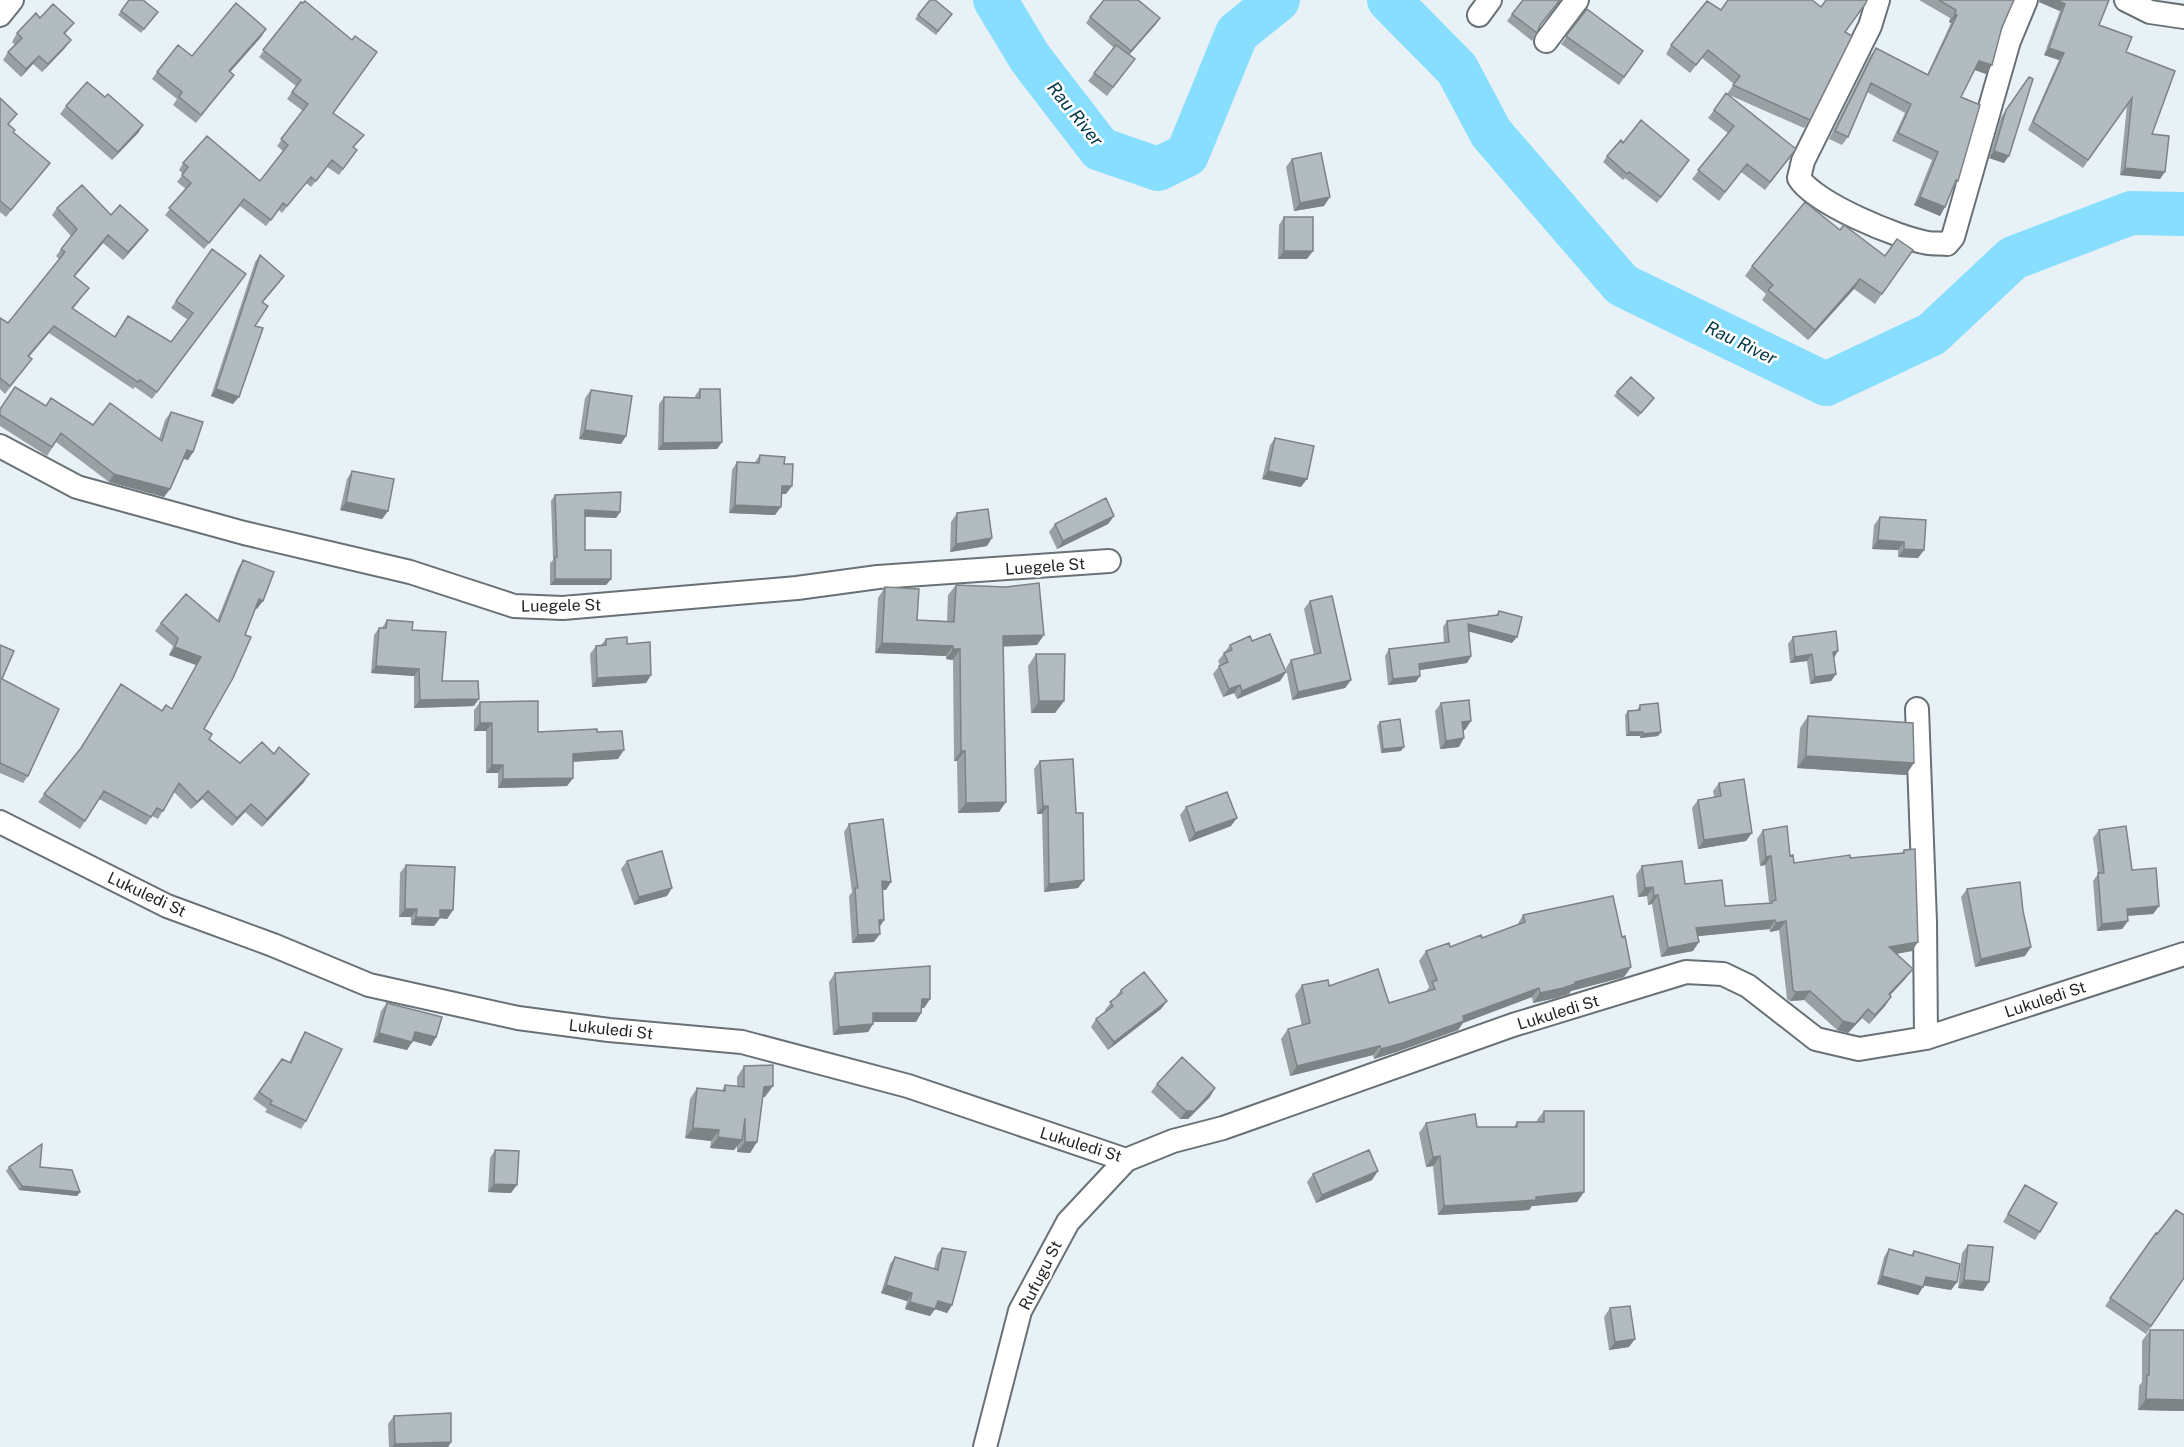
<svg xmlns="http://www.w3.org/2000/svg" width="2184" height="1447" font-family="'Public Sans',sans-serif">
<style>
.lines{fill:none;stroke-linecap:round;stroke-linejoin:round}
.river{stroke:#87deff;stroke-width:44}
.street-casing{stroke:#687175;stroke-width:26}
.street{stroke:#fff;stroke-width:22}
.wall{fill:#99a1a4}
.shaded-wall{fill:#7d8386}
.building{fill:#b2bbbf;stroke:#7d8386;stroke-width:1.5}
.labels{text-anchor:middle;stroke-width:5;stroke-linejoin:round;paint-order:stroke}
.street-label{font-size:16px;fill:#222527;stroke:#fff}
.water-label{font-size:18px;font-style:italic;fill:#003647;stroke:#fff}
</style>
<rect width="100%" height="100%" fill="#e8f2f6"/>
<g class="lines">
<!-- river -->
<path class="river" d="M995 0 1030 58 1100 149 1158 169 1187 155 1237 33 1278 0
M1389 0 1457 69 1491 133 1622 285 1826 384 1932 334 2013 258 2131 213 2184 214"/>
<!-- street casing -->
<g class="street-casing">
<path id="street" d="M1878 0 1870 26 1803 161 1799 178C1814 203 1898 238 1928 243 1934 244 1941 243 1947 244L1953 237 2009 41 2026 0
M2126 0 2150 12 2184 17
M0 15 12 0
M1479 15 1490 0
M1546 41 1577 0
M0 446 77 487 244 533 410 572 514 606 563 608 797 588 878 577 1109 561
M1917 709 1925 922 1926 1038
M0 822 167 906 273 945 369 985 518 1018 609 1030 742 1042 908 1086 1126 1160 1173 1141 1223 1128 1513 1025 1686 972 1723 974 1748 986 1816 1039 1859 1049 1926 1038 2184 954
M985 1447 1020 1311 1068 1222 1126 1160"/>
</g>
<!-- street -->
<use href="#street" class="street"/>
</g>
<!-- wall -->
<path class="wall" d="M129 0 158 12 141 33 118 15Z
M930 0 952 14 936 35 915 19Z
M1919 0H2014L2002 27 1986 74 1974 70 1961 97 1958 181 1952 190 1940 216 1914 205 1932 160 1892 141 1905 113 1867 92 1848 137 1842 145 1829 139 1870 56 1876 48 1927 75 1951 23 1949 22 1950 18Z
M2038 0H2109L2099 25 2126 52 2152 134 2160 179 2120 175 2127 105 2083 168 2028 130 2059 60 2044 55 2060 11 2039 2Z
M301 2 334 113 354 148 357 150 339 175 327 167 311 187 306 183 282 213 279 210 266 226 240 206 204 249 165 215 186 189 177 182 183 174 179 170 183 163 260 181 283 151 277 146 303 111 287 99 296 86 259 57Z
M1821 7 1845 32 1810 120 1804 128 1727 94 1734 84 1702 58 1690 73 1666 54 1671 45 1721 10Z
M1587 9 1643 51 1619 85 1561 44Z
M1512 14 1540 27 1532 41 1507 21Z
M1090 17 1156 24 1129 55 1135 59 1107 96 1088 81 1114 48 1086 23Z
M40 18 74 23 65 34V48L42 72 33 64 21 77 3 60 8 52 15 45 12 42 17 33Z
M266 29 261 37 230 72 234 75 196 123 173 105 177 99 152 79 157 72 192 56Z
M2029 77 2004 163 1989 158 2001 117Z
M105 97 143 125 138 133 112 160 60 114 66 106Z
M0 98 17 114 9 124 13 132 45 169 6 217 0 212Z
M1714 110 1790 158 1765 190 1741 172 1719 201 1692 179 1728 133 1708 118Z
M1623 143 1689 160 1657 203 1625 178 1623 180 1603 162 1607 156Z
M1292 159 1324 206 1294 211 1286 167Z
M57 208 111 215 148 230 123 260 103 243 75 276 89 288 73 309 114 337 128 316 171 342 188 320 171 308 212 249 246 274 152 399 135 387 133 389 49 333 29 357 27 366 5 394 0 389V318L8 323 59 259 56 256 71 236 52 215Z
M1284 217 1307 259H1278L1279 225Z
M1840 230 1885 256 1913 250 1875 304 1854 289 1808 340 1762 300 1766 294 1745 276 1752 266Z
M260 255 279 283 263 302 255 326 233 404 211 396 255 262Z
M700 389 722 442 717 449 658 450 659 404 664 397 695 398V396Z
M591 390 626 436 621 444 579 439 585 398Z
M1617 392 1651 402 1638 417 1614 396Z
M51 398 93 425 159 439 165 420 171 412 193 452 188 460 184 459 170 489 164 497 109 482 56 442 47 456 0 426V409L45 406Z
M1275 438 1301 487 1262 479 1270 445Z
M760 455 784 464 786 494H781L775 515 729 513 732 470 737 462H755Z
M352 471 388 511 382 519 340 510 347 479Z
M555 495 620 512 616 518 585 517V550L611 579 606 585H550V563L553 560 551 501Z
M957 513 987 546 950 552 951 522Z
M1114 516 1108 524 1057 549 1049 532 1055 524Z
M1880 517 1924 550 1918 558 1898 557V550L1872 549 1874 525Z
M243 560 257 609 256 608 204 729 209 739 240 763 304 782 262 827 245 812 232 826 202 799 191 809 174 792 158 819 152 816 146 825 99 799 80 829 38 802 79 751 121 684 162 711 171 709 196 665 169 655 173 646 155 631 161 623 217 621 238 568Z
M956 585 1037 645 1003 646 999 812 958 813 957 761H954L953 660 946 659V656L875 653 878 598 885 587 917 620 947 621 948 595Z
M1310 601 1351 680 1345 688 1292 700 1286 668 1291 660 1314 655 1304 609Z
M1499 611 1512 643 1469 631 1471 656 1467 663 1419 670 1416 682 1388 685 1385 656 1389 649 1444 643 1443 627 1447 621 1496 615Z
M387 620 412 630 442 681 474 706 414 708V676L371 673 374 635 379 628H382Z
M1793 637 1836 674 1831 681 1810 684 1807 661 1790 663 1788 644Z
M606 639 627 644 651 675 646 683 592 687 590 654 596 646 601 645Z
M1252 641 1286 672 1280 681 1237 699 1234 693 1223 697 1213 674 1220 665 1218 661 1230 645Z
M0 645 2 679 28 776 23 783 0 773Z
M1036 654 1064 701 1055 713H1031L1028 666Z
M480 702 538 732H597L618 759 573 762V778L567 786 498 788V773H486V731H474V710Z
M1441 703 1465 730H1463L1459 747 1440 749 1435 711Z
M1640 705 1661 732 1658 736 1640 738V736H1626L1625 715 1628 711 1637 710Z
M1808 716 1906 775 1797 768 1800 728Z
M1380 722 1401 751 1381 753 1377 726Z
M1040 761 1084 880 1078 888 1044 892 1042 814H1037L1034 769Z
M1719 783 1746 841 1698 849 1692 808 1698 800 1714 797 1713 791Z
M1186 807 1231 826 1189 842 1180 815Z
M849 824 886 890H882L884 920 879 927 874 942 852 943 849 896 852 892 844 832Z
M1763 830 1790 856 1794 863 1902 853 1904 850 1912 951 1896 954 1906 978 1890 995 1891 997 1885 1006 1869 1024 1862 1018 1848 1033 1837 1030 1804 1000 1790 1001 1787 999 1779 930 1770 932 1769 929 1698 936 1693 951 1661 957 1652 904 1648 905 1647 896 1638 897 1636 875 1642 866 1685 884 1725 906 1769 903 1765 865 1760 866 1757 839Z
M2099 830 2132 870 2159 906 2153 914 2128 916V921L2122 929 2097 931 2093 881 2098 874 2093 838Z
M627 861 667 896 634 905 621 869Z
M406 865 453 910 447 919 440 918 434 926 411 925V917H399L400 873Z
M1967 889 2025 956 1975 967 1961 897Z
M1523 915 1622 937 1631 967 1624 977 1571 991 1569 994 1556 998 1533 1003 1532 997 1463 1023 1458 1030 1396 1052 1374 1059 1373 1055 1290 1076 1281 1039 1288 1029 1302 1026 1295 995 1302 985 1329 986 1389 1003 1426 992 1429 987 1419 961 1426 951 1450 947 1482 938 1517 925Z
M835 973 930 999 924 1008H921V1013L916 1022H873V1024L868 1032 833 1035 829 982Z
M1121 990 1167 1001 1161 1009 1108 1050 1091 1027 1096 1019 1106 1012 1105 1010Z
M387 1003 436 1037 431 1046 413 1041 407 1050 373 1042 381 1011Z
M305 1032 306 1121 301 1129 265 1112 267 1109 253 1099 282 1059 289 1063 300 1040Z
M744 1066 765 1097H763L757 1142 750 1153 737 1152V1146L734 1150 710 1148 711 1141 685 1138 690 1099 697 1088 722 1090 725 1085 737 1086V1077Z
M1157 1084 1210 1097 1188 1119H1180L1151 1092Z
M1544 1111 1577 1202 1532 1206 1529 1210 1438 1215 1433 1166 1426 1167 1419 1133 1426 1123 1477 1127H1514L1517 1122H1537V1120Z
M495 1150 511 1193 488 1192 490 1158Z
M9 1167H40L80 1192 77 1196 19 1190 6 1171Z
M1313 1174 1372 1180 1316 1203 1307 1182Z
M2025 1185 2040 1232 2035 1240 2003 1222Z
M2156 1233 2184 1278 2146 1334 2105 1306Z
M1968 1245 1983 1291 1958 1288 1962 1253Z
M942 1248 952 1305 947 1313 935 1309 930 1316 905 1309 907 1301 881 1293 890 1264 895 1257 934 1269 937 1255Z
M1889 1249 1911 1255 1914 1251 1957 1282 1951 1290 1924 1285 1918 1295 1877 1284 1884 1257Z
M1610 1308 1629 1347 1609 1350 1604 1317Z
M2150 1330 2184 1411 2138 1410 2139 1386 2142 1382V1341Z
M394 1416 451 1442 448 1447H389L388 1424Z"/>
<!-- shaded-wall -->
<path class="shaded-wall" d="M2040 0H2056L2065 4 2060 11 2039 2Z
M1955 14 1957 15 1951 23 1949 22Z
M1160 18 1156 24 1126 58 1131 51Z
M266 29 261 37 224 79 229 71Z
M71 40 65 48 42 72 48 64Z
M2049 48 2064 53 2059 60 2044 55Z
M39 56 33 64 21 77 26 69Z
M1979 61 1992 65 1986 74 1973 69Z
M143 125 138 133 112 160 118 152Z
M1994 151 2009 156 2004 163 1989 158Z
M2125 168 2165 172 2160 179 2120 175Z
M1330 197 1324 206 1294 211 1300 203Z
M1920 197 1945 207 1940 216 1914 205Z
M148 230 143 237 123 260 128 252Z
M108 235 103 243 69 283 74 276Z
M1284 251H1313L1307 259H1278Z
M284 276 279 283 257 309 262 302Z
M1860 279 1854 289 1808 340 1815 330Z
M54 326 49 333 23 363 28 356Z
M216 389 239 397 233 404 211 396Z
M585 430 626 436 621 444 579 439Z
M722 442 717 449 658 450 663 443Z
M187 450 193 452 188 460 182 458Z
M1268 471 1307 479 1301 487 1262 479Z
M114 474 170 489 164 497 109 482Z
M782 486H792L786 494H776Z
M346 502 388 511 382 519 340 510Z
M735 505 781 507 775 515 729 513Z
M585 510 620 512 616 518 581 516Z
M1114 516 1108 524 1057 549 1063 541Z
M992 538 987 546 950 552 956 544Z
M1878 540 1904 542 1898 550 1872 549Z
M1904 549 1924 550 1918 558 1898 557Z
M555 579H611L606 585H550Z
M259 599 263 601 257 609 254 607Z
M1468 624 1517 637 1512 643 1463 630Z
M1044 635 1037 645 996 647 1003 636Z
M882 643 953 646 946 656 875 653Z
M175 647 201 657 196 665 169 655Z
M953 649H960L953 660 946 659Z
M1838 651 1834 658 1833 652Z
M1812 654 1807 661 1790 663 1795 657Z
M1471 656 1467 663 1414 671 1419 664Z
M376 666 419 669 414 676 371 673Z
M1286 672 1280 681 1237 699 1242 691Z
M1836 674 1831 681 1810 684 1815 677Z
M651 675 646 683 592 687 597 678Z
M1420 676 1416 682 1388 685 1393 679Z
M1351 680 1345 688 1292 700 1298 692Z
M1240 685 1234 693 1223 697 1229 689Z
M479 699 474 706 414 708 420 700Z
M1039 701H1064L1055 713H1031Z
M1471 721 1465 730H1457L1462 722Z
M480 723H492L486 731H474Z
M1629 732H1643L1640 736H1626Z
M1661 732 1658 736 1640 738 1643 734Z
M1464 738 1459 747 1440 749 1446 741Z
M1404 747 1401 751 1381 753 1383 749Z
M624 750 618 759 567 762 573 754Z
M961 751H965L957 761H954Z
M1806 756 1914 763 1906 775 1797 768Z
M492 765H503L498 773H486Z
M309 774 304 782 262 827 267 819Z
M573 778 567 786 498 788 503 779Z
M208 791 202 799 191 809 197 802Z
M1006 802 999 812 958 813 966 803Z
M251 804 245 812 232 826 237 818Z
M1043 806H1048L1042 814H1037Z
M1237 818 1231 826 1189 842 1195 833Z
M1752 833 1746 841 1698 849 1704 840Z
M1771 856 1765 865 1760 866 1766 857Z
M1084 880 1078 888 1044 892 1049 884Z
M882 881 891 882 886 890 876 889Z
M1653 887 1647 896 1638 897 1645 888Z
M672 888 667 896 634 905 639 897Z
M1658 895 1652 904 1648 905 1654 896Z
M2159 906 2153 914 2122 916 2127 909Z
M405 909H417L411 917H399Z
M440 910H453L447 919 440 918 434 926 411 925 416 917Z
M879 920H884L879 928Z
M1775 920 1769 929 1690 937 1696 928Z
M1786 921 1779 930 1770 932 1776 923Z
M2128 921 2122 929 2097 931 2102 924Z
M880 934 874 942 852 943 858 935Z
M1699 942 1693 951 1661 957 1668 948Z
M1918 942 1912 951 1883 956 1889 947Z
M2031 947 2025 956 1975 967 1981 959Z
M1631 967 1624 977 1571 991 1569 994 1556 998 1533 1003 1540 993 1575 982Z
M1913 969 1906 978 1883 1003 1889 994Z
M1539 988 1532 997 1463 1023 1458 1030 1396 1052 1374 1059 1381 1049 1463 1016Z
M1810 991 1804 1000 1790 1001 1796 992Z
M1891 997 1885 1006 1869 1024 1875 1015Z
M922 999H930L924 1008H916Z
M1167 1001 1161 1009 1108 1050 1114 1042Z
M1868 1009 1862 1018 1848 1033 1837 1030 1843 1021Z
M873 1013H921L916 1022H867Z
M873 1024 868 1032 833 1035 839 1027Z
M415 1032 436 1037 431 1046 410 1040Z
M379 1033 412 1042 407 1050 373 1042Z
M1380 1046 1373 1055 1290 1076 1297 1066Z
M773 1086 765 1097H756L764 1087Z
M1215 1088 1210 1097 1188 1119H1180L1186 1111Z
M693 1128 719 1130 711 1141 685 1138Z
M718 1137 742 1140 734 1150 710 1148Z
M745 1142H757L750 1153 737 1152Z
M1440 1156 1433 1166 1426 1167 1433 1157Z
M1378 1171 1372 1180 1316 1203 1322 1195Z
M494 1184 517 1185 511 1193 488 1192Z
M22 1186 80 1192 77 1196 19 1190Z
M1584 1192 1577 1202 1532 1206 1529 1210 1438 1215 1444 1206Z
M1882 1276 1923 1287 1918 1295 1877 1284Z
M1926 1277 1957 1282 1951 1290 1920 1285Z
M1964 1280 1989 1282 1983 1291 1958 1288Z
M886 1285 912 1293 907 1301 881 1293Z
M938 1301 952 1305 947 1313 932 1308Z
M910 1302 935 1309 930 1316 905 1309Z
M1635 1339 1629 1347 1609 1350 1615 1342Z
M2146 1399 2184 1400V1411L2138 1410Z
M451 1442 448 1447H392L395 1444Z"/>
<!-- building -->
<path class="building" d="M129 0H143L158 12 144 29 121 11Z
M930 0H935L952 14 938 31 918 15Z
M1104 0H1138L1160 18 1131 51 1090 17Z
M1523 0H1560L1540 25 1537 33 1512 14Z
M1728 0H1812L1821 7 1826 0H1867L1866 3 1845 32 1852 36 1810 120 1733 85 1740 76 1708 50 1696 65 1671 45 1707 1 1721 10Z
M1939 0H2014L2002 27 1992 65 1979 61 1961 97 1980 105 1958 181 1956 180 1945 207 1920 197 1938 152 1898 133 1911 104 1871 83 1848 137 1835 131 1876 48 1928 75 1957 15 1955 14 1956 10Z
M2056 0H2109L2099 25 2132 37 2126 52 2175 71 2152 134 2169 136 2165 172 2125 168 2132 98 2088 160 2033 122 2064 53 2049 48 2065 4Z
M305 1 352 40 355 36 377 52 333 113 364 135 353 147 357 150 343 169 332 160 316 181 311 177 287 206 283 203 271 220 244 199 209 243 169 208 191 183 182 175 188 167 183 163 207 136 260 181 288 145 281 139 308 104 292 92 301 80 263 50 301 2 303 3Z
M236 3 266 29 229 71 234 75 201 115 179 97 182 92 157 72 178 45 192 56Z
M53 4 74 23 64 33 71 40 48 64 39 56 26 69 8 52 22 38 17 33 36 13 40 18Z
M1587 9 1643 51 1624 77 1566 36Z
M1116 45 1135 59 1113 87 1094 73Z
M2029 77 2033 79 2009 156 1994 151 2006 110Z
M87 82 105 97 108 94 143 125 118 152 66 106Z
M1726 93 1796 149 1770 182 1747 164 1725 192 1698 170 1734 126 1714 110Z
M0 98 17 114 8 124 15 130 13 132 50 163 11 210 0 201Z
M1641 120 1689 160 1661 197 1629 172 1627 174 1607 156 1621 140 1623 143Z
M1321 153 1330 197 1300 203 1292 159Z
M82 185 111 215 120 205 148 230 128 252 108 235 74 276 89 288 72 308 115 337 128 316 171 342 193 313 176 301 212 249 246 274 157 392 140 380 138 382 54 326 28 356 32 359 10 386 0 378V318L8 323 65 252 61 249 77 229 57 208Z
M1805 202 1840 230 1844 225 1885 256 1897 239 1913 250 1882 294 1860 279 1815 330 1768 290 1773 285 1752 266Z
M1284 217H1313V251H1284Z
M260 255 284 276 262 302 268 306 255 326 263 328 239 397 216 389Z
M1631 377 1654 398 1641 413 1617 392Z
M15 387 46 406 51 398 93 425 110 403 162 441 171 412 203 422 193 452 187 450 170 489 114 474 61 433 52 447 0 415V409Z
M700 389H720L722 442 663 443 664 397 700 398Z
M591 390 632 396 626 436 585 430Z
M1275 438 1314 446 1307 479 1268 471Z
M760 455 785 457 784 464H793L792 486H782L781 507 735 505 737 462 759 463Z
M352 471 394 479 388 511 346 502Z
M621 492 620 512 585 510V550H611V579H555V557H557L555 495Z
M1106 498 1114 516 1063 541 1055 524Z
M988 509 992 538 956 544 957 513Z
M1880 517 1926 520 1924 550 1904 549V542L1878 540Z
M243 560 274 572 263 601 259 599 245 635 251 637 233 678 204 729 212 734 209 739 240 763 262 742 274 754 279 747 309 774 267 819 251 804 237 818 208 791 197 802 179 783 163 811 157 808 151 817 104 791 85 821 44 794 81 748 121 684 162 711 166 705 172 709 201 657 175 647 178 638 161 623 186 594 219 622Z
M1039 583 1044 635 1003 636 1006 802 966 803 965 751H961L960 649H953V646L882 643 885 587 919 589 917 620 954 622 956 585 1006 587Z
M1332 596 1351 680 1298 692 1291 660 1321 653 1310 601Z
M1499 611 1522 617 1517 637 1468 624 1471 656 1419 664 1420 676 1393 679 1389 649 1449 642 1447 621 1498 615Z
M387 620 413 622 412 630 446 632 442 681H478L479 699 420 700 419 669 376 666 379 628H386Z
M1836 631 1838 651 1833 652 1836 674 1815 677 1812 654 1795 657 1793 637Z
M1270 634 1286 672 1242 691 1240 685 1229 689 1219 666 1228 662 1224 653 1232 650 1230 645 1250 636 1252 641Z
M627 637V644L650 642 651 675 597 678 596 646 606 645V639Z
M0 645 14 651 2 679 59 709 28 776 0 763Z
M1036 654H1065L1064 701H1039Z
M1469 700 1471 721 1462 722 1464 738 1446 741 1441 703Z
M538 701V732L597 729V732L622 731 624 750 573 754V778L503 779V765H492V723H480V702Z
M1658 703 1661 732 1643 734V732H1629L1628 711 1640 710V705Z
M1808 716 1913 723 1914 763 1806 756Z
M1400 719 1404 747 1383 749 1380 722Z
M1073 759 1076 813H1083L1084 880 1049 884 1048 806H1043L1040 761Z
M1744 779 1752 833 1704 840 1698 800 1721 796 1719 783Z
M1227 792 1237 818 1195 833 1186 807Z
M883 819 891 882 882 881 884 920H879L880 934 858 935 855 888H858L849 824Z
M1787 826 1790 856 1793 855 1794 863 1850 855V858L1904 853V850L1915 849 1918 942 1889 947 1913 969 1889 994 1891 997 1875 1015 1868 1009 1855 1024 1843 1021 1810 991 1796 992 1793 990 1786 921 1776 923 1775 920 1696 928 1699 942 1668 948 1658 895 1654 896 1653 887 1645 888 1642 866 1682 861 1685 884 1722 880 1725 906 1772 903V901L1776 900 1771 856 1766 857 1763 830Z
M2126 826 2132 870 2156 868 2159 906 2127 909 2128 921 2102 924 2098 873H2104L2099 830Z
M662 851 672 888 639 897 627 861Z
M406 865 455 867 453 910H440V918L416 917 417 909H405Z
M2020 882 2023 911 2031 947 1981 959 1967 889Z
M1613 896 1622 937 1625 936 1631 967 1575 982V984L1563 988 1540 993 1539 988 1463 1016 1464 1021 1403 1043 1381 1049 1380 1046 1297 1066 1288 1029 1310 1023 1302 985 1328 980 1329 986 1378 969 1389 1003 1435 989 1432 982 1437 980 1426 951 1449 943 1450 947 1481 935 1482 938 1525 922 1523 915Z
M930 966V999H922L921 1013H873V1024L839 1027 835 973Z
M1144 972 1167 1001 1114 1042 1096 1019 1113 1006 1110 1002 1122 993 1121 990Z
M387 1003 442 1017 436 1037 415 1032 412 1042 379 1033Z
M305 1032 342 1049 306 1121 270 1104 272 1101 259 1092 282 1059 291 1063Z
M1182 1057 1215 1088 1194 1111H1186L1157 1084Z
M773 1065V1086L764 1087 757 1142H745V1118L742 1140 718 1137 719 1130 693 1128 697 1088 725 1091V1085L744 1087V1066Z
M1544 1111H1584V1192L1536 1197V1200L1444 1206 1440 1156 1433 1157 1426 1123 1475 1114 1477 1127H1517V1122H1544Z
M42 1144 40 1167 72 1170 80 1192 22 1186 9 1167Z
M495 1150 519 1151 517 1185 494 1184Z
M1369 1150 1378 1171 1322 1195 1313 1174Z
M2025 1185 2057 1203 2040 1232 2008 1214Z
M2176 1210 2184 1215V1278L2151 1326 2110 1298 2156 1233 2157 1234Z
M1968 1245 1993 1247 1989 1282 1964 1280Z
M942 1248 966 1252 952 1305 938 1301 935 1309 910 1302 912 1293 886 1285 895 1257 938 1270Z
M1889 1249 1913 1256 1914 1251 1960 1264 1957 1282 1926 1277 1923 1287 1882 1276Z
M1630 1306 1635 1339 1615 1342 1610 1308Z
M2150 1330H2184V1400L2146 1399 2147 1375H2149Z
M451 1413V1442L395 1444 394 1416Z"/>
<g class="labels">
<!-- street labels -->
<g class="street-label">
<text transform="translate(1045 566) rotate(-4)" y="6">Luegele St</text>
<text transform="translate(561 605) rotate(-1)" y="6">Luegele St</text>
<text transform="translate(147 894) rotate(25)" y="6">Lukuledi St</text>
<text transform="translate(2045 999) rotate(-18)" y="6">Lukuledi St</text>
<text transform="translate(1558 1012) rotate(-17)" y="6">Lukuledi St</text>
<text transform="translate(611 1029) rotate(6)" y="6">Lukuledi St</text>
<text transform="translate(1081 1144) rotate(17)" y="6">Lukuledi St</text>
<text transform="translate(1040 1275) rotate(-63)" y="6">Rufugu St</text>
</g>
<!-- water labels -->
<g class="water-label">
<text transform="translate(1075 114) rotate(51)" y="6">Rau River</text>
<text transform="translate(1741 343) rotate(26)" y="6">Rau River</text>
</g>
</g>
</svg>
